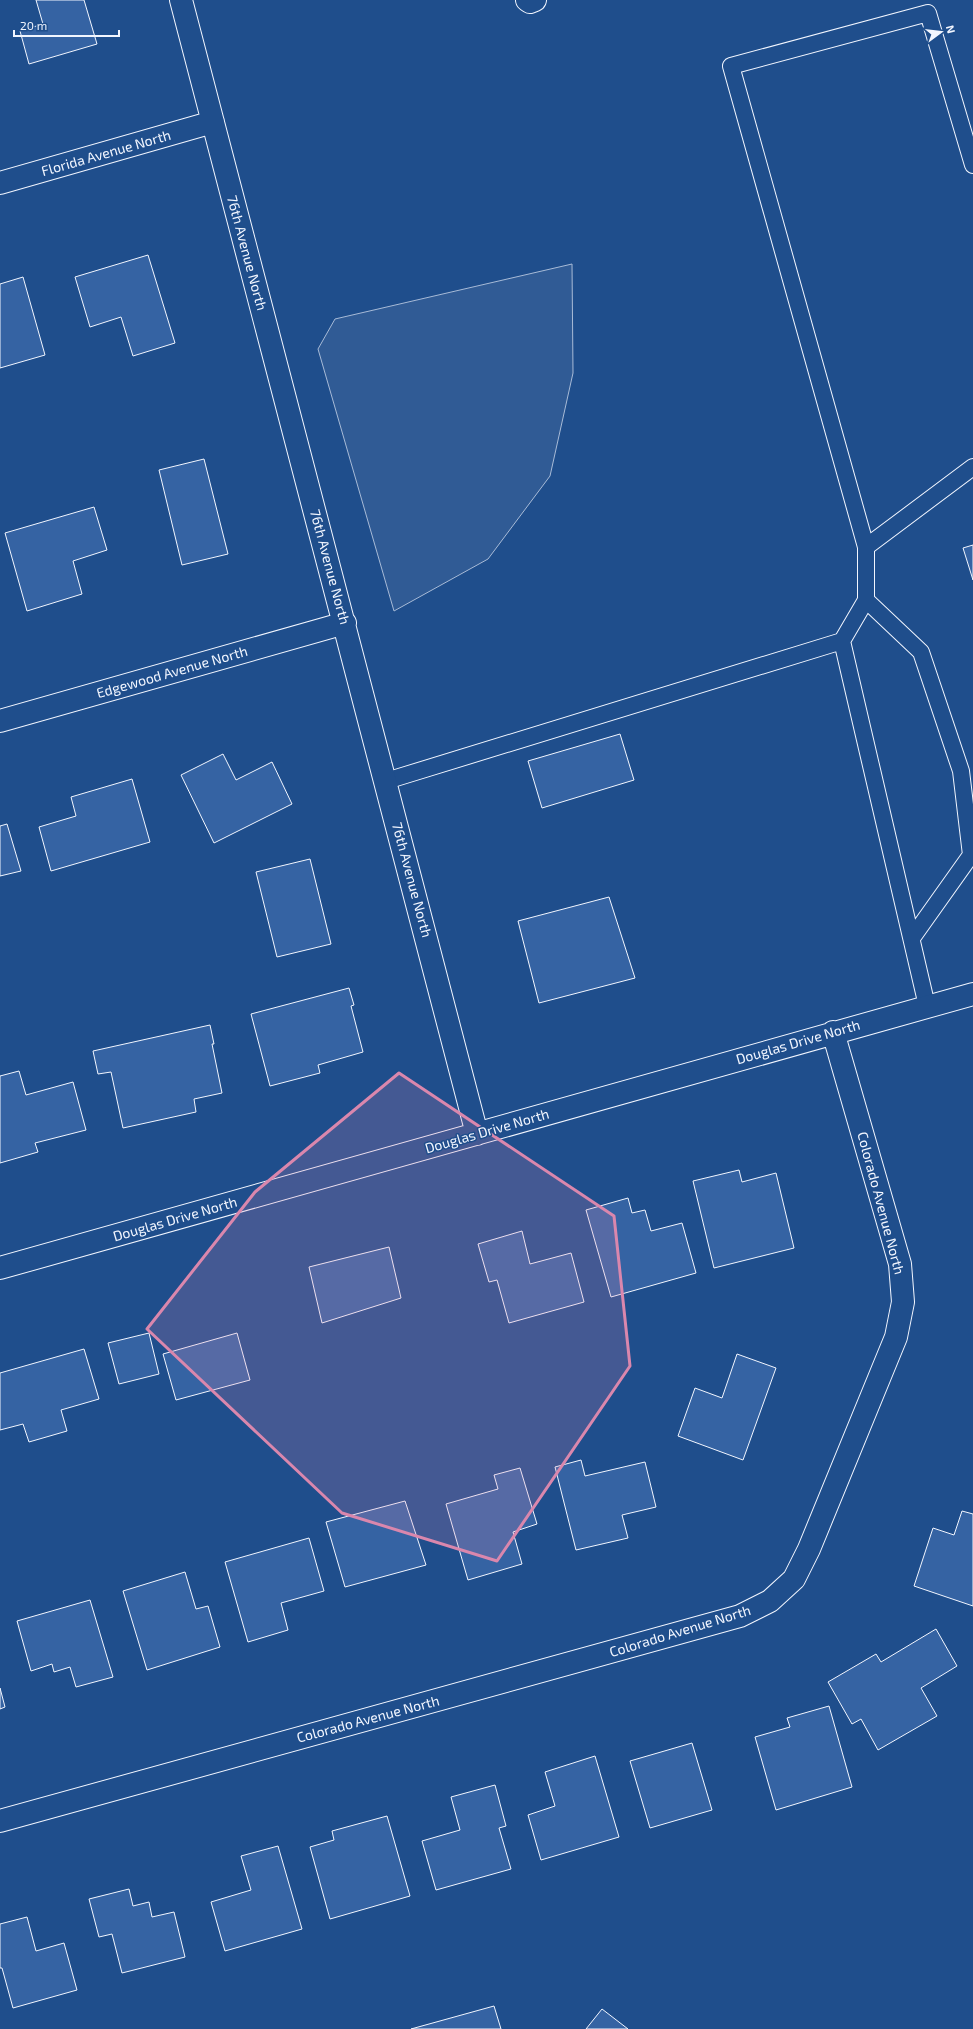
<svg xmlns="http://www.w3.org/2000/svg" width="973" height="2029" font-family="'Exo 2',sans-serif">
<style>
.built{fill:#305b95;stroke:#a8bbd7}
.building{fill:#3563a3;stroke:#f2f6ff}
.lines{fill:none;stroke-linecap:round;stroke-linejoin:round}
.service-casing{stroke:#f2f6ff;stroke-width:18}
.minor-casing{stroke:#f2f6ff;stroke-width:24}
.service{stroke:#1f4e8c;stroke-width:16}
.minor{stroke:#1f4e8c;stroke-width:22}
.marked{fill:#da87ad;fill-opacity:0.2;stroke:#da87ad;stroke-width:3;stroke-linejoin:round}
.labels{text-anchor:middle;stroke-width:3;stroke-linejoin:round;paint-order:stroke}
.street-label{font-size:14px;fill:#f2f6ff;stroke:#1f4e8c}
</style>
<rect width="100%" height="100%" fill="#1f4e8c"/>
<!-- built -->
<path class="built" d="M572 264 573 373 550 476 488 559 394 611 318 349 335 319Z"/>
<!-- building -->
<path class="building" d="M36 0H84L97 44 29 64 20 31 43 24Z
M148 255 175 343 133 356 121 317 90 327 75 277Z
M23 277 45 355 0 368V284Z
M204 459 228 554 182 565 159 470Z
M94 507 107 550 73 561 82 594 27 611 5 533Z
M973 545V580L963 548Z
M620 734 634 780 542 808 528 761Z
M223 754 236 780 272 762 292 804 214 843 181 775Z
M132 779 150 842 51 871 39 827 76 816 71 797Z
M7 824 21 871 0 876V826Z
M310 859 331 944 277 957 256 872Z
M609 897 635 978 539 1003 518 921Z
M349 988 354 1005 351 1006 363 1052 318 1065 320 1073 270 1086 251 1014Z
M210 1025 214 1044H212L222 1093 194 1099 196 1112 123 1128 111 1072 98 1074 93 1051Z
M19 1071 26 1095 73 1082 86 1130 35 1143 38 1152 0 1163V1076Z
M739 1170 742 1182 776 1173 794 1248 714 1268 693 1181Z
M628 1198 632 1213 645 1210 651 1231 682 1223 696 1273 611 1297 586 1210Z
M522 1231 530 1264 571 1253 584 1302 509 1323 497 1280 489 1282 478 1244Z
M389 1247 401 1298 322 1323 309 1267Z
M149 1333 159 1374 119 1384 108 1343Z
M237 1333 250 1380 176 1400 163 1354Z
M84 1349 99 1399 61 1410 67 1431 29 1442 23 1424 0 1430V1373Z
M737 1354 776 1368 743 1460 678 1436 695 1388 722 1398Z
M581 1460 585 1476 645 1462 656 1507 622 1515 628 1538 576 1550 555 1467Z
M520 1468 537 1524 513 1532 522 1564 468 1580 446 1504 498 1489 494 1475Z
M405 1501 426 1565 345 1587 326 1522Z
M962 1511 973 1514V1606L914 1586 933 1528 954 1535Z
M309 1538 324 1591 281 1603 288 1630 248 1642 225 1562Z
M185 1572 196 1609 208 1606 220 1647 147 1670 123 1591Z
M90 1600 113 1677 76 1687 70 1667 54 1672 52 1664 31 1671 17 1621Z
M936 1629 957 1666 921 1688 937 1716 878 1750 861 1719 852 1724 828 1682 876 1654 881 1662Z
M0 1688 5 1707 0 1709Z
M829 1706 852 1787 776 1810 755 1737 790 1727 787 1718Z
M692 1743 712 1810 650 1828 630 1761Z
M595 1756 619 1837 541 1860 528 1815 555 1806 545 1772Z
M495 1785 506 1826 499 1828 511 1869 436 1890 422 1841 460 1830 451 1797Z
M387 1816 410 1896 330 1919 310 1847 334 1840 332 1831Z
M278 1846 302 1929 225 1951 211 1902 251 1890 241 1856Z
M129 1889 133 1906 149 1902 152 1917 174 1912 185 1957 122 1973 112 1934 99 1937 89 1899Z
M27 1917 36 1951 64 1943 77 1990 13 2008 2 1968H0V1924Z
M494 2006 501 2029H411Z
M602 2009 628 2029H586Z"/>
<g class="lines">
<!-- service casing -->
<g class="service-casing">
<path id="service" d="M866 547 973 467
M866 600 921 652 961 771 971 855 912 938
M386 781 842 641
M927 1006 842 641 866 600V547L731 66 928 13 973 165"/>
</g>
<!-- minor casing -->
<g class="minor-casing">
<path id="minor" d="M181 0 477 1134
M527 0 530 2 535 0
M0 183 213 122
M0 721 345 623
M0 1268 973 994
M0 1821 740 1616 770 1601 794 1579 809 1549 896 1337 903 1302 900 1264 833 1032"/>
</g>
<!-- service -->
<use href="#service" class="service"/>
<!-- minor -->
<use href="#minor" class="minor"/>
</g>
<!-- marked area -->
<path class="marked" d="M399 1073 614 1216 630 1366 497 1561 342 1513 147 1329 255 1192Z"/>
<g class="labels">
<!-- street labels -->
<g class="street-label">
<text transform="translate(106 153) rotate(-16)" y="5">Florida Avenue North</text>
<text transform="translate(247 253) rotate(75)" y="5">76th Avenue North</text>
<text transform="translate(330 567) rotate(75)" y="5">76th Avenue North</text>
<text transform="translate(172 672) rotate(-16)" y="5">Edgewood Avenue North</text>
<text transform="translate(412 880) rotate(75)" y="5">76th Avenue North</text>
<text transform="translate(798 1042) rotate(-16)" y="5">Douglas Drive North</text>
<text transform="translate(487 1131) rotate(-16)" y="5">Douglas Drive North</text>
<text transform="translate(881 1203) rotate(75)" y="5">Colorado Avenue North</text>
<text transform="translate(175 1219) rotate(-16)" y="5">Douglas Drive North</text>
<text transform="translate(680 1631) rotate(-17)" y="5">Colorado Avenue North</text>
<text transform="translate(368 1719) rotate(-15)" y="5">Colorado Avenue North</text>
</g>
</g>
<!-- north arrow -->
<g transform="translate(941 32) rotate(75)" stroke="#1f4e8c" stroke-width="3" paint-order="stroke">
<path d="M0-3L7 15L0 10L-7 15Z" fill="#f2f6ff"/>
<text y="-6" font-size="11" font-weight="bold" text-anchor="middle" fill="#f2f6ff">N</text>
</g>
<!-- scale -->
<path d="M14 30v6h105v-6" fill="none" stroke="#f2f6ff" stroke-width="2"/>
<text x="20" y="30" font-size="12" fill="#f2f6ff" stroke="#1f4e8c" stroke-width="3" paint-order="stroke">20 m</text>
</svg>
